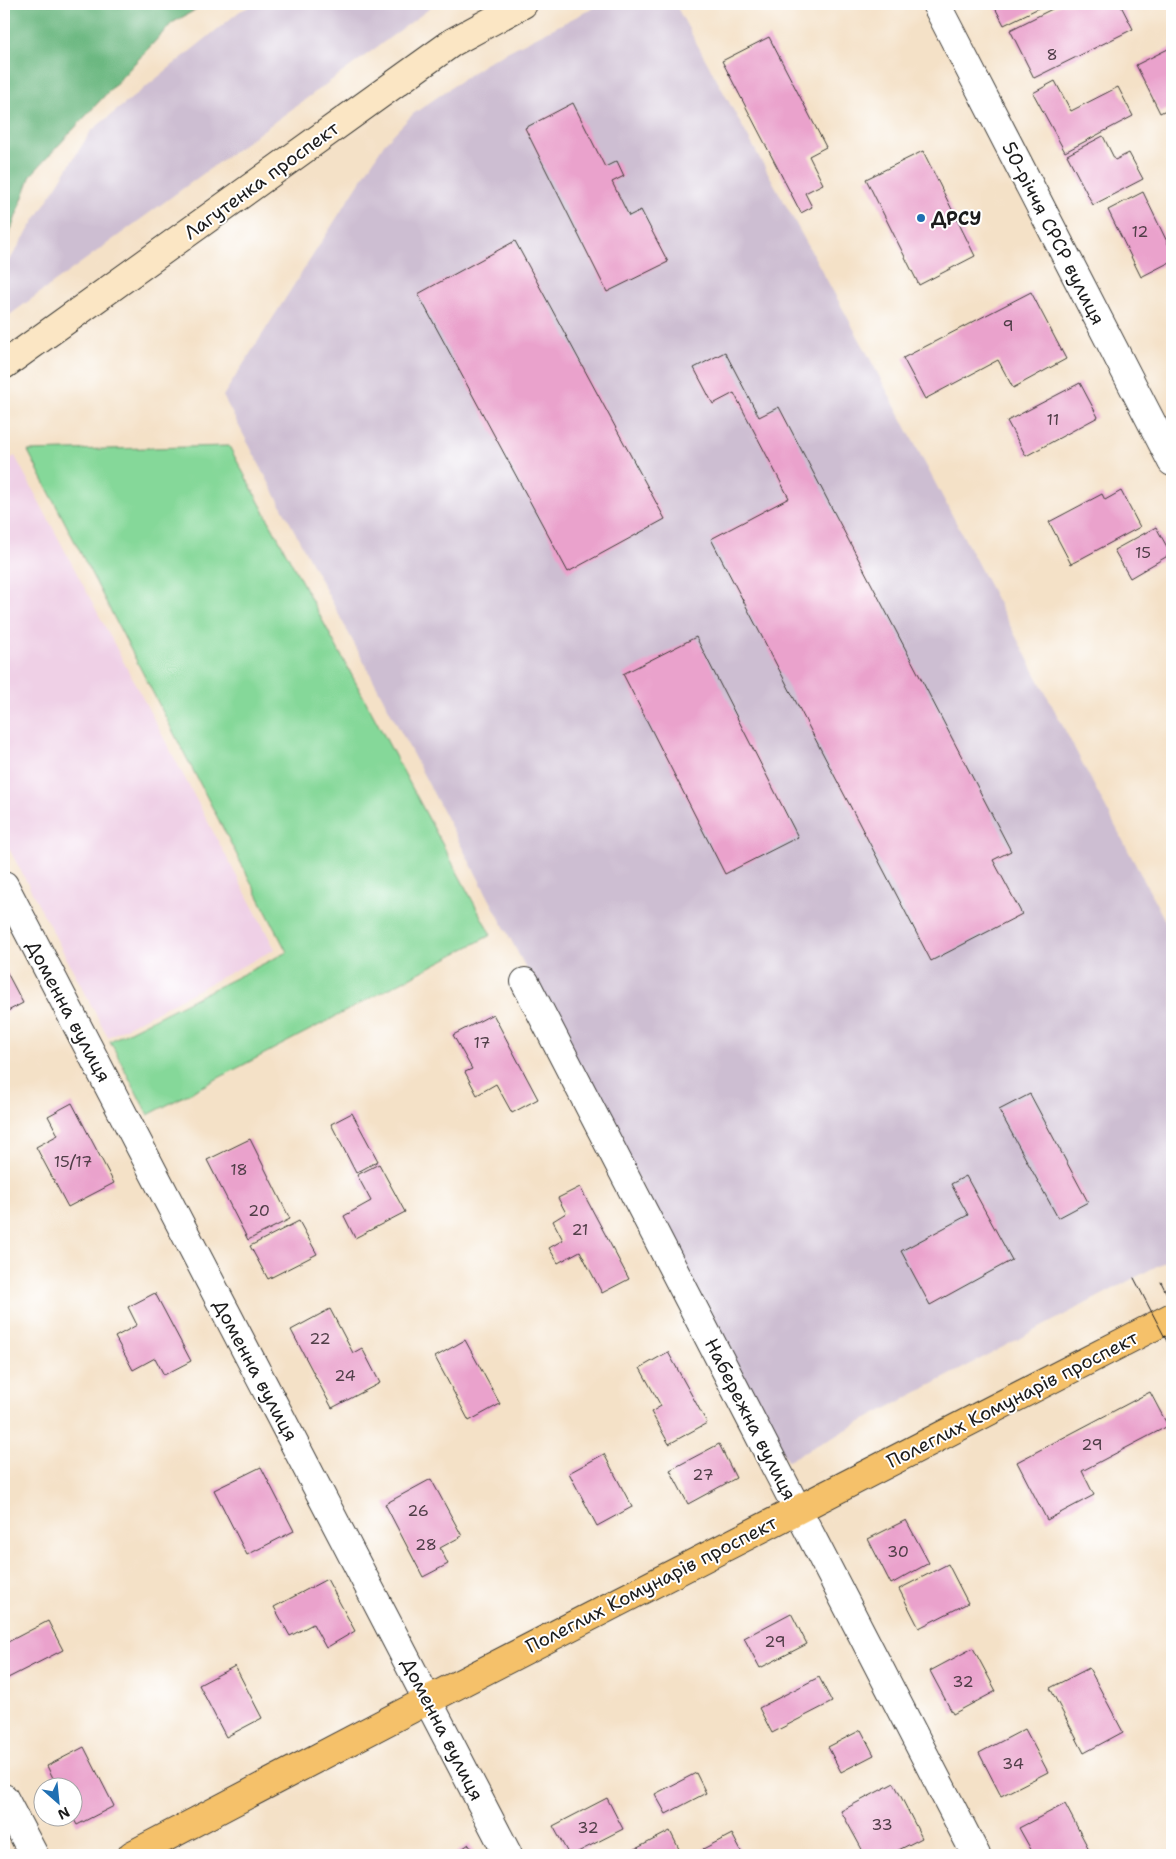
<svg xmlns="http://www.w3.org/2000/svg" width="1176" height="1859" font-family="'Shantell Sans',sans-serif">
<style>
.built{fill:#efd0e6}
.industrial{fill:#cdbed2}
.green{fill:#85d899;stroke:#507a5a}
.forest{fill:#6cb881;stroke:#446a4e}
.building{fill:#eaa2cc}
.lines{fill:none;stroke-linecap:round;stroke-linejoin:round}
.street-casing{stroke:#3c3a36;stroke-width:30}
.secondary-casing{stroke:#3c3a36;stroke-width:30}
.primary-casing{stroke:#3c3a36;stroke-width:30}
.street{stroke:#fff;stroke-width:28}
.secondary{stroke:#fbe6c4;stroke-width:28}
.primary{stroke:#f5c16b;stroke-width:28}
.tram{stroke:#1c1c1c;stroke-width:1}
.poi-dot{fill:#1f6fb2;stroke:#fff;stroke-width:2}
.labels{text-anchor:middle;stroke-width:4;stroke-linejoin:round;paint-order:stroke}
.number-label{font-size:16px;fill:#503e48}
.street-label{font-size:19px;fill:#1c1c1c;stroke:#fff}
.poi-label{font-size:19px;font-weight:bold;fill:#1c1c1c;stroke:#fff;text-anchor:start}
</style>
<rect width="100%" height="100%" fill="#fff"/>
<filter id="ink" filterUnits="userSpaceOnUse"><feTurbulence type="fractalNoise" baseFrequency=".02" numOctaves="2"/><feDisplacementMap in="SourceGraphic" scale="10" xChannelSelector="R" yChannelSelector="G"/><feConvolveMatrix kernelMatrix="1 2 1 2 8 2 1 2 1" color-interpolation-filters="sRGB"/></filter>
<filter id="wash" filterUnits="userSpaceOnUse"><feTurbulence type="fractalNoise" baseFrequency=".0096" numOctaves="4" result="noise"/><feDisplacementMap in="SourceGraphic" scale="20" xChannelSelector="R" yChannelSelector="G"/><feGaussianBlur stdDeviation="1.12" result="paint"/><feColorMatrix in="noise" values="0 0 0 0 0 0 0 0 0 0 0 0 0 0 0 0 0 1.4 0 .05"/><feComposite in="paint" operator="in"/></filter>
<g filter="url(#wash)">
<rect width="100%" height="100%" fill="#f4e1c7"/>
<!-- built -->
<path class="built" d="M15 456 275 949 108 1037 4 839V462Z"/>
<!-- industrial -->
<path class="industrial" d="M256 4H436L4 319V264L11 258 91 131 240 11Z
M601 4H675L866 351 1172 934V1258L787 1461 223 396 384 144 413 114 489 61Z"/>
<!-- green -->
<path class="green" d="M229 446 491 935 148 1115 110 1041 287 952 28 451Z"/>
<!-- forest -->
<path class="forest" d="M4 4H206L172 23 31 175 4 249Z"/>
<g id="blocks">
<!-- building -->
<path class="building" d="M993 4H1047L1004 25Z
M1062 4H1120L1133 29 1034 78 1010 30Z
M769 37 826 147 809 156 823 184 805 193 812 207 801 213 722 61Z
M1172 47V107L1160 113 1136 65Z
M1055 81 1071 111 1118 87 1133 116 1065 152 1033 93Z
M573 103 605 167 617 161 624 176 612 182 629 216 641 210 668 262 607 292 525 128Z
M1103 136 1115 160 1129 153 1143 179 1093 205 1067 155Z
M923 151 975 256 919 285 866 179Z
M1143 192 1172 252V261L1141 277 1108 210Z
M515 241 665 519 568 572 418 294Z
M1031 292 1066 359 1013 388 998 360 925 399 903 358Z
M725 352 759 417 779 407 1011 851 993 860 1022 914 931 961 711 539 789 498 734 393 713 404 694 368Z
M1080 383 1098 417 1026 456 1007 421Z
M1121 491 1140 527 1071 564 1049 522 1102 494 1105 500Z
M1156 527 1171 554 1130 578 1114 550Z
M696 637 798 837 725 874 623 674Z
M4 967 23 1003 4 1013Z
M493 1014 538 1099 512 1113 496 1084 477 1095 465 1072 472 1069 453 1035Z
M1030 1094 1088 1202 1058 1218 999 1110Z
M72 1103 114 1183 68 1207 36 1147 58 1135 48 1116Z
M352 1113 378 1161 356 1173 331 1124Z
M250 1139 290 1219 248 1240 207 1160Z
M379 1164 405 1212 355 1238 344 1216 371 1201 357 1175Z
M966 1176 1012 1260 930 1305 901 1251 968 1215 951 1184Z
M580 1187 629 1279 602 1293 580 1251 558 1263 549 1248 563 1240 553 1221 566 1213 558 1198Z
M299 1221 317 1254 268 1279 250 1246Z
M155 1293 191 1361 164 1375 155 1358 133 1370 115 1337 137 1325 128 1307Z
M330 1309 353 1353 362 1348 380 1383 332 1408 291 1330Z
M465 1340 500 1404 469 1421 435 1357Z
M668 1352 707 1423 669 1444 651 1412 661 1406 640 1368Z
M1150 1392 1168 1426 1082 1471 1094 1495 1047 1520 1017 1462Z
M719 1444 736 1478 688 1504 670 1470Z
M604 1454 632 1507 597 1526 569 1473Z
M261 1467 294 1531 247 1555 214 1490Z
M431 1479 462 1536 440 1548 448 1564 423 1577 385 1504Z
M906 1520 929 1563 891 1584 868 1539Z
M948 1564 968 1603 919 1628 899 1589Z
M327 1579 355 1631 326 1648 313 1624 290 1636 274 1607Z
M791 1613 807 1644 760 1668 744 1638Z
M48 1621 63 1650 6 1679 4 1675V1644Z
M973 1648 996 1691 953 1714 930 1671Z
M235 1666 262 1718 226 1737 199 1685Z
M1089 1668 1123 1732 1084 1753 1050 1688Z
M819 1677 832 1702 772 1733 759 1708Z
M1025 1729 1048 1772 1001 1796 979 1753Z
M861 1730 874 1755 841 1772 828 1747Z
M84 1747 114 1806 77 1825 72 1816V1786H57L47 1766Z
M696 1773 706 1793 666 1814 655 1794Z
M894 1783 922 1838 889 1855H865L841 1811Z
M607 1798 623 1829 572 1855H569L553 1826Z
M1065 1804 1092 1855H1034L1019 1828Z
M670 1831 682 1855H624Z
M732 1834 743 1855H707L703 1849Z
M469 1844 476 1855H453Z"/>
</g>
</g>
<g filter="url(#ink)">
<use href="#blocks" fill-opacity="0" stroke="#3c3a36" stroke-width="1"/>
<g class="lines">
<!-- street casing -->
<g class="street-casing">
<path id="street" d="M936 4 1172 462
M4 885 508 1855
M525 982 976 1855
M4 1798 34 1855"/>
</g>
<!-- secondary casing -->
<g class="secondary-casing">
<path id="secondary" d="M4 365 453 42 523 4"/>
</g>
<!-- primary casing -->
<g class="primary-casing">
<path id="primary" d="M132 1855 428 1700 1172 1317"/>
</g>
<!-- street -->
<use href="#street" class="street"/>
<!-- secondary -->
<use href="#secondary" class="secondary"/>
<!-- primary -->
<use href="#primary" class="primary"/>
<!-- tram -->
<path class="tram" d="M1134 1278 1172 1351
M1161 1282 1172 1304"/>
</g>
</g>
<!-- markers -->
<circle class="poi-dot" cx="921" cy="218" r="5"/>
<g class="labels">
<!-- number labels -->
<g class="number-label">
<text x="1052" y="60">8</text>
<text x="1140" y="237">12</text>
<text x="1008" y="331">9</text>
<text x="1053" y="425">11</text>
<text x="1143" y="558">15</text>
<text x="482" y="1048">17</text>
<text x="73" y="1167">15/17</text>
<text x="239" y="1175">18</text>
<text x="259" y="1216">20</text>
<text x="580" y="1235">21</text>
<text x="320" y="1344">22</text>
<text x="345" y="1381">24</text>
<text x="1092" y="1450">29</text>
<text x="703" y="1480">27</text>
<text x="418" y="1516">26</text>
<text x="426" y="1550">28</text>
<text x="898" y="1557">30</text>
<text x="775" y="1647">29</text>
<text x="963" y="1687">32</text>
<text x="1013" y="1769">34</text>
<text x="882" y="1830">33</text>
<text x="588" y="1833">32</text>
</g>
<!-- street labels -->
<g class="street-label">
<text transform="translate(261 180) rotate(-36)" y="7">Лагутенка проспект</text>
<text transform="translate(1054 233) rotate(63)" y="7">50-річчя СРСР вулиця</text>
<text transform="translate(69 1011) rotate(62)" y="7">Доменна вулиця</text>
<text transform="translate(256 1370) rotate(62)" y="7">Доменна вулиця</text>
<text transform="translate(1012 1399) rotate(-27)" y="7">Полеглих Комунарів проспект</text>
<text transform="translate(751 1419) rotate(63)" y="7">Набережна вулиця</text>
<text transform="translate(651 1584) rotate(-27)" y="7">Полеглих Комунарів проспект</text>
<text transform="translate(443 1729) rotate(63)" y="7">Доменна вулиця</text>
</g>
<!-- poi labels -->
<g class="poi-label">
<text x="931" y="225">ДРСУ</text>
</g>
</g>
<!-- margin -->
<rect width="1176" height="1859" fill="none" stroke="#fff" stroke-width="20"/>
<!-- north arrow -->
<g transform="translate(58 1802) rotate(153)"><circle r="24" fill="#ffffff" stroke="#a4a4a4"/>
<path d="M0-4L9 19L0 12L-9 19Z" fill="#1f6fb2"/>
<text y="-8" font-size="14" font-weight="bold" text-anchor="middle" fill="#1c1c1c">N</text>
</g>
</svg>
